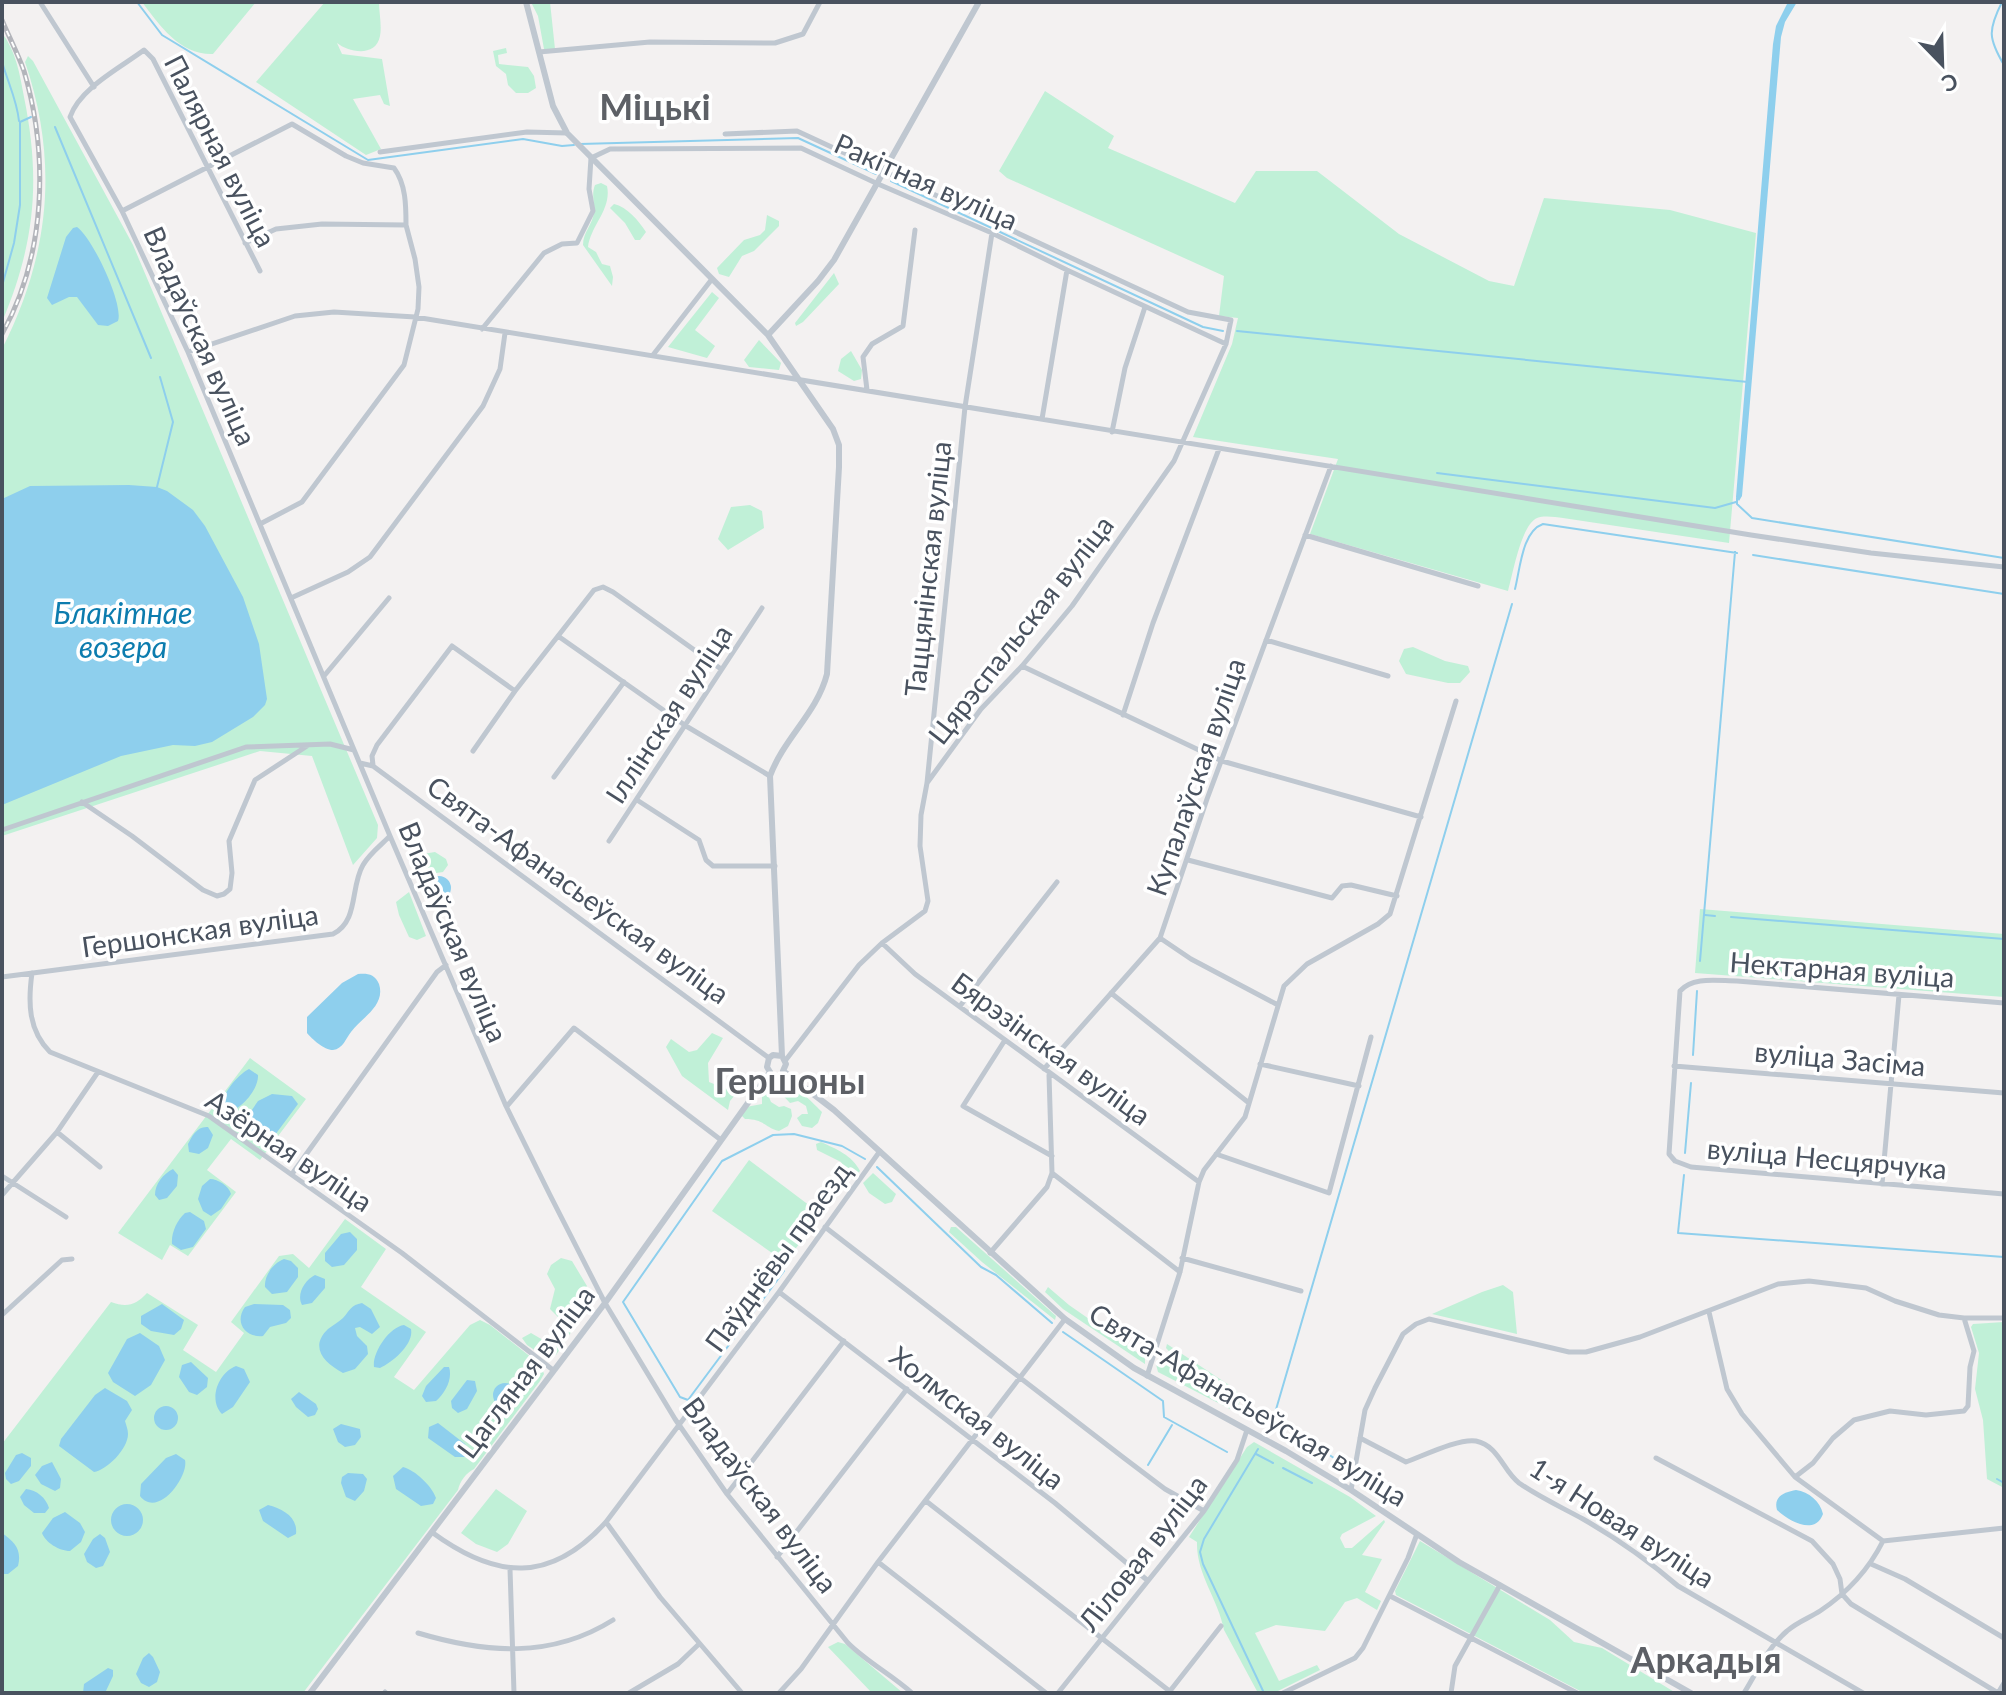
<svg xmlns="http://www.w3.org/2000/svg" width="2006" height="1695" font-family="Lato,sans-serif">
<style>
.green{fill:#c0f0d7}
.water{fill:#8ecfed}
.lines{fill:none;stroke-linecap:round;stroke-linejoin:round}
.stream{stroke:#8ecfed;stroke-width:2}
.minor{stroke:#bfc7d0;stroke-width:5}
.tertiary{stroke:#bfc7d0;stroke-width:6}
.rail-casing{stroke:#b3b5bb;stroke-width:5}
.rail{stroke:#fff;stroke-width:2;stroke-dasharray:6;stroke-linecap:butt}
.labels{text-anchor:middle;stroke-width:7;stroke-linejoin:round;paint-order:stroke}
.street-label{font-size:28px;fill:#49525f;stroke:#fff}
.water-label{font-size:30px;font-style:italic;fill:#0c7cae;stroke:#fff}
.district-label{font-size:36px;font-weight:bold;fill:#5d6066;stroke:#fff}
</style>
<rect width="100%" height="100%" fill="#f3f1f1"/>
<!-- green -->
<path class="green" d="M142 2H256L213 54C180 55 160 26 142 2Z
M325 2H379C379 12 382 26 380 36 376 58 348 52 337 43L342 54 382 59 390 106 384 104 380 95 353 99 381 149 366 155 256 82Z
M531 2H550L555 49H544L538 16Z
M2 33C16 51 20 75 24 97 41 180 35 244 2 322Z
M506 48 507 53 498 55 499 64 528 67 534 76 536 88 528 93H516L508 85 506 74 496 66 493 51Z
M28 56 33 61 133 245 378 825 377 838 353 865 312 756 260 751 2 836V349C50 254 59 162 25 62Z
M1045 91 1114 136 1108 148 1235 203 1256 171H1317L1399 234 1489 281 1514 286 1544 198 1670 210 1756 233 1729 543 1563 518C1555 517 1544 515 1537 518 1521 525 1513 574 1508 591L1310 534 1338 459 1193 437 1232 344 1238 318 1219 316 1224 276 1007 178 999 171Z
M601 183 607 186C612 209 591 225 588 247L596 252 602 264 610 266 613 277 612 286 583 245C583 232 593 224 594 212 595 202 591 195 595 185Z
M614 204C627 207 639 221 646 232L640 240H635L625 223 610 208Z
M767 215 779 221V226L754 251 742 256 729 277 719 274 717 268 744 240 760 235 765 230Z
M834 273 839 284 803 322 796 326 795 323Z
M712 292 719 298 695 330 715 346 707 358 668 347Z
M759 340 781 363 779 370 749 367 744 360Z
M851 351 862 370 861 379 854 381 838 371 841 359Z
M750 505 762 511 764 528 728 550 718 539 731 507Z
M1413 647 1445 661 1468 666 1470 672 1460 683H1448L1406 674 1399 661 1404 649Z
M435 852 446 859 448 865 443 872 423 875 418 861 423 854Z
M409 892 426 936 417 940 409 937 399 915 396 902Z
M1700 909 2004 934V997L1695 973Z
M712 1033 723 1038 708 1063 709 1082 729 1090 735 1087 740 1089 730 1101 728 1110 682 1076 666 1047 671 1039 689 1052 697 1050Z
M250 1058 306 1099 260 1160 231 1139 207 1170 236 1192 188 1256 170 1245 162 1260 118 1233Z
M778 1081C795 1084 810 1100 822 1112L818 1123 812 1128 802 1126 797 1118 802 1114H808L806 1106 798 1101 790 1103 773 1085Z
M766 1090 771 1102 779 1107 784 1106 791 1109 792 1116 788 1126 779 1131C764 1127 764 1119 745 1119L741 1115 746 1107 762 1104V1091Z
M821 1142C836 1149 852 1155 860 1171L856 1175 846 1171 841 1162 817 1150 816 1144Z
M749 1160 822 1215 785 1262 712 1211Z
M873 1173 896 1194 892 1202 885 1204 869 1193 863 1183Z
M345 1219 386 1249 361 1287 426 1332 394 1377 414 1390 470 1325 480 1320 490 1325 541 1365 544 1374 540 1381 474 1469C466 1473 460 1481 458 1490L303 1693H2V1444L111 1302C127 1308 136 1305 147 1293L198 1325 183 1350 216 1372 244 1333 231 1322 279 1256 293 1254 309 1268Z
M951 1227H956L1056 1316 1055 1320 982 1262 949 1232Z
M561 1258 572 1261 587 1286 578 1300 585 1311 556 1355 545 1357 527 1345 522 1338 531 1333 543 1340 550 1341 562 1330V1321L550 1309 555 1289 547 1274 551 1265Z
M1503 1285 1513 1292 1517 1334 1432 1314 1482 1292Z
M1048 1287 1069 1305 1145 1358V1364L1063 1309 1045 1292Z
M2004 1322V1488L1987 1479 1983 1420 1975 1389 1979 1353 1971 1327 1973 1324Z
M1167 1344 1235 1389 1241 1399 1237 1408 1230 1409 1158 1372 1156 1364 1163 1360 1175 1367 1183 1366 1166 1348Z
M1254 1442 1350 1497 1376 1516 1342 1534 1340 1538 1345 1548H1352L1384 1520 1385 1522 1362 1555 1382 1559 1365 1592 1381 1601 1377 1610 1357 1598 1345 1602 1325 1631 1276 1625 1255 1633 1279 1681 1317 1665 1320 1670 1274 1693H1258L1224 1630C1218 1599 1196 1574 1197 1542L1189 1537 1247 1447Z
M496 1489 527 1511 508 1544 497 1552 476 1544 461 1533Z
M1420 1541 1550 1620 1574 1642 1602 1648 1676 1693H1584L1396 1595 1395 1591Z
M838 1642 845 1644 903 1693H872L828 1647Z"/>
<!-- water -->
<path class="water" d="M1788 2H1797L1785 22 1781 37 1742 496 1739 501 1736 497 1773 44 1776 26Z
M77 227C92 237 124 304 118 321L108 326 98 325 77 297H69L52 305 47 298 66 237 73 228Z
M129 485 157 487 167 491 193 510 205 526 243 597 259 644 267 699 265 705 253 717 212 742 195 746 173 745 121 756 2 805V499L30 486Z
M427 888a12 12 0 1 1 24 0a12 12 0 1 1-24 0Z
M358 974C367 973 375 974 379 984 386 1006 361 1018 351 1032 346 1038 343 1049 333 1050 324 1050 312 1039 307 1033V1017L342 983Z
M249 1069 258 1075C259 1089 240 1112 225 1112L221 1108C222 1094 237 1075 249 1069Z
M272 1094 292 1096 298 1104 272 1139 259 1143 244 1134 243 1123 258 1101Z
M208 1127 213 1135 208 1148 199 1154 189 1152 188 1144C192 1136 197 1126 208 1127Z
M173 1169 178 1175 177 1186 167 1198 159 1200 155 1195C155 1184 163 1174 173 1169Z
M210 1179C218 1179 229 1186 231 1194L221 1209 211 1216 203 1211 198 1199 202 1186Z
M190 1212 204 1221 206 1229 193 1247 181 1250 172 1244C171 1233 177 1220 185 1213Z
M350 1232 357 1239V1250L344 1265 332 1267 325 1261V1253L341 1234Z
M284 1259 291 1261 298 1268V1277L287 1292 272 1294 265 1287C264 1276 273 1263 284 1259Z
M315 1275 325 1279V1288L312 1303 302 1305C296 1294 305 1280 315 1275Z
M362 1303 371 1309 380 1327 372 1334 360 1327 355 1328 357 1336 367 1346 368 1354 355 1369 343 1373C324 1363 309 1347 328 1329 333 1325 339 1322 343 1318 350 1310 351 1305 362 1303Z
M162 1304 184 1320 181 1329 174 1335 151 1331 141 1324V1316Z
M254 1304 283 1305 290 1310 291 1318 286 1323 270 1327 263 1336C245 1338 234 1322 245 1307Z
M404 1325 411 1329C414 1344 393 1362 380 1368L374 1367C372 1353 389 1327 404 1325Z
M140 1333 159 1346 165 1360 151 1385 135 1396 113 1382 108 1373 127 1339Z
M191 1362 208 1378 207 1387 197 1395 189 1392 179 1377 182 1365Z
M236 1366 244 1369 250 1382 233 1407 222 1414C208 1400 218 1373 236 1366Z
M444 1367H449C453 1379 445 1393 436 1401L426 1402 422 1396 426 1386Z
M467 1380 475 1381 477 1391 467 1409 458 1413 452 1408 451 1401Z
M493 1395a12 12 0 1 1 24 0a12 12 0 1 1-24 0Z
M105 1388 127 1401 132 1410 125 1421C126 1425 128 1429 128 1434 128 1449 107 1470 94 1472L59 1446 61 1439 95 1395Z
M299 1392 316 1404 318 1409 315 1415 308 1417 296 1407 291 1399Z
M154 1418a12 12 0 1 1 24 0a12 12 0 1 1-24 0Z
M438 1423 465 1444 469 1452 466 1457H455L428 1438 429 1427Z
M341 1424 360 1429 361 1437 355 1445 345 1447 338 1442 333 1429Z
M22 1453 31 1458V1466L19 1481 11 1484 6 1479 5 1473 16 1455Z
M176 1454 185 1460C189 1476 158 1519 140 1496L141 1484 166 1458Z
M52 1462 61 1479 60 1488 55 1491 41 1484 35 1475 42 1466Z
M403 1467C415 1470 432 1486 436 1498L433 1504 421 1506 396 1489 393 1476Z
M348 1473 363 1474 367 1479 364 1491 355 1501 346 1497 341 1483 342 1477Z
M26 1489C37 1490 46 1498 49 1508L45 1513H34L24 1505 20 1497Z
M1796 1490C1809 1492 1820 1501 1823 1514 1815 1536 1789 1521 1777 1510 1773 1496 1785 1492 1796 1490Z
M111 1520a16 16 0 1 1 32 0a16 16 0 1 1-32 0Z
M268 1505C283 1509 298 1517 296 1534L288 1538 263 1521 259 1510Z
M65 1512 80 1523 85 1532 81 1542 70 1551C59 1551 45 1542 42 1533L53 1518Z
M2 1533C15 1542 22 1550 18 1566L8 1574H2Z
M100 1534 105 1538 110 1552 103 1566 96 1568 87 1562 84 1554 93 1539Z
M149 1653 153 1657 160 1672 157 1682 149 1687 141 1683 136 1674 143 1658Z
M108 1668 113 1670V1676L105 1693H83L84 1684Z"/>
<g class="lines">
<!-- stream -->
<path class="stream" d="M137 2 162 35 368 160 523 139 562 146 574 145
M2002 2C1988 30 1988 38 2004 65
M3 65C9 85 17 101 19 121
M55 127 151 358
M580 144 798 138 876 174
M891 181 1203 327 1223 331
M2 286 14 243 20 205V122L31 117
M1237 331 1748 382
M1437 473 1715 508 1736 502
M157 487 173 422 160 377
M1737 498V504L1752 518 2004 558
M1753 555 2004 594
M1515 589C1520 570 1522 531 1543 524L1737 553
M1705 915 1715 916
M1731 917 2004 939
M1700 961 1735 552
M1693 1055 1697 991
M1685 1153 1691 1083
M877 1167 981 1267 996 1275 1052 1323
M1684 1175 1678 1233 2004 1257
M784 1271 688 1400 680 1397 623 1302 722 1161 773 1135 794 1134 842 1146 865 1159
M1063 1332 1163 1401 1164 1417 1227 1452
M1277 1420 1292 1430
M1270 1430 1512 604
M1302 1437 1337 1460
M1258 1449 1204 1539 1200 1552 1203 1564 1264 1693
M1256 1454 1273 1463
M1148 1465 1172 1425
M1283 1468 1312 1483
M1997 1479 2004 1483"/>
<!-- minor -->
<path class="minor" d="M40 2 94 87
M539 52 650 42 775 43 803 34 820 2
M725 134 797 131 1188 312 1231 320 1226 344 1174 461 1072 606 1022 666 981 709 927 783
M380 152 527 132 567 133
M122 211 292 124 346 156 363 163 394 168C406 184 406 206 406 225
M245 243 276 229 322 224 406 225 415 259 419 287 418 309 404 365 302 502 260 524
M260 271 153 59 144 50C120 68 80 88 70 117L122 211 188 352 390 836 506 1106 550 1195 605 1303 675 1419 727 1494 848 1643C867 1662 892 1675 912 1693
M482 329 544 253 562 244 577 243 593 211 589 189 591 158 610 149 801 148 878 184 992 233 1067 270 1226 344
M188 352 295 316 334 312 415 317 1751 535 1871 553 2004 567
M653 355 712 279
M867 390 863 357 872 344 903 326 915 230
M1042 419 1067 270
M1112 432 1125 368 1145 307
M1305 535 1478 586
M291 598 348 572 370 557 483 406 500 369 505 333
M558 636 686 726 770 776
M1266 640 1388 676
M1022 666 1222 761 1421 817
M324 676 389 598
M1123 715 1153 623 1219 449
M473 751 515 691 594 590 603 587 613 592 721 669
M360 763 373 766 769 1058
M373 765 372 756 377 745 452 646 515 691
M554 777 624 682
M637 800 699 840 706 860 713 866H775
M82 802 132 836 203 890 217 896 224 894 230 889 232 873 229 841 255 780 307 746
M2 830 246 747 330 744 354 750
M609 841 762 608
M1188 860 1332 898 1342 886 1351 885 1397 896
M1160 938 1191 959 1278 1005
M882 943 915 974 1199 1182
M32 973C28 1002 28 1030 50 1052L209 1116 402 1253 553 1370
M2 977 333 934C359 921 350 887 363 865 369 854 381 845 390 836
M1111 993 1249 1103
M2004 1003 1737 981C1718 981 1693 976 1680 991L1669 1154 1675 1161 1691 1167 2004 1194
M960 1006 1057 882
M1005 1040 963 1106 1052 1156
M785 1061 859 965 882 943 925 911 928 901 920 846 921 815 927 783 965 407 992 233
M1260 1064 1359 1086
M1674 1066 2004 1093
M1044 1069 1160 938 1207 799 1331 466
M507 1106 574 1028 721 1140
M57 1132 100 1167
M1216 1154 1329 1193 1371 1037
M1052 1173 1180 1272
M292 1174 437 972 446 965
M2 1176 66 1217
M1882 1184 1899 995
M2 1195 57 1132 98 1072
M825 1227 1124 1458 1165 1489 1204 1511
M990 1253 1047 1187 1052 1173 1049 1075
M1182 1258 1301 1291
M779 1292 1055 1503 1147 1580
M1709 1312 1727 1389 1742 1414 1795 1477 1883 1541 2004 1528
M2 1315 62 1260 72 1259
M1147 1376 1180 1272 1199 1182 1204 1170 1245 1117 1284 986 1307 964 1378 924 1390 914 1456 701
M1360 1438 1406 1462C1423 1456 1459 1438 1476 1441 1499 1446 1503 1471 1519 1483 1539 1497 1561 1507 1583 1519 1616 1538 1649 1561 1678 1586L1863 1693
M1656 1458 1812 1541 1833 1564 1840 1579 1842 1594 1851 1604 1998 1693 2004 1683
M1795 1477 1813 1463 1833 1438 1854 1420 1890 1411 1926 1415 1964 1411 1968 1406 1970 1367 1974 1351 1964 1318
M1351 1490 1365 1410 1375 1388 1403 1334 1416 1324 1429 1319 1569 1352H1586L1640 1337 1778 1284 1809 1281 1866 1288 1895 1301 1939 1315 1964 1318H2004
M727 1494 844 1341
M926 1501 1172 1693
M606 1522 660 1597 742 1693
M433 1533C496 1579 550 1584 606 1522L779 1292 880 1151
M777 1557 907 1389
M878 1562 1046 1693
M1871 1564 1905 1579 2004 1638
M510 1569 514 1693
M1390 1596 1577 1693
M418 1633C485 1653 551 1659 613 1620
M1170 1691 1221 1626
M385 1692 386 1693
M629 1693 678 1664 699 1644
M779 1693 801 1669 878 1562 1065 1319
M1058 1693 1204 1511 1237 1460 1247 1430
M1283 1693 1355 1658 1363 1648 1408 1558 1417 1534
M1451 1693 1455 1666 1500 1585
M1744 1693C1757 1672 1768 1647 1787 1631 1797 1622 1809 1618 1820 1611 1847 1593 1869 1569 1883 1541"/>
<!-- tertiary -->
<path class="tertiary" d="M526 2 553 106 567 133 768 335 833 429 839 445V467L827 674C817 713 784 738 770 776L782 1056 786 1064 783 1071
M768 335 818 281 834 260 979 2
M783 1071 834 1110 1065 1319 1134 1368 1286 1451 1351 1490 1459 1562 1691 1693
M770 1072 767 1067 769 1058 773 1055 782 1056
M310 1693 605 1303 770 1072"/>
<!-- rail casing -->
<g class="rail-casing">
<path id="rail" d="M2 20C9 37 18 54 24 71 49 156 46 255 2 334"/>
</g>
<!-- rail -->
<use href="#rail" class="rail"/>
</g>
<g class="labels">
<!-- street labels -->
<g class="street-label">
<text transform="translate(220 151) rotate(63)" y="10">Палярная вуліца</text>
<text transform="translate(926 182) rotate(24)" y="10">Ракітная вуліца</text>
<text transform="translate(200 336) rotate(66)" y="10">Владаўская вуліца</text>
<text transform="translate(928 569) rotate(-84)" y="10">Таццянінская вуліца</text>
<text transform="translate(1021 630) rotate(-52)" y="10">Цярэспальская вуліца</text>
<text transform="translate(669 714) rotate(-57)" y="10">Іллінская вуліца</text>
<text transform="translate(1196 777) rotate(-71)" y="10">Купалаўская вуліца</text>
<text transform="translate(578 890) rotate(36)" y="10">Свята-Афанасьеўская вуліца</text>
<text transform="translate(200 931) rotate(-8)" y="10">Гершонская вуліца</text>
<text transform="translate(453 932) rotate(67)" y="10">Владаўская вуліца</text>
<text transform="translate(1842 970) rotate(4)" y="10">Нектарная вуліца</text>
<text transform="translate(1051 1049) rotate(36)" y="10">Бярэзінская вуліца</text>
<text transform="translate(1840 1059) rotate(5)" y="10">вуліца Засіма</text>
<text transform="translate(289 1151) rotate(34)" y="10">Азёрная вуліца</text>
<text transform="translate(1827 1159) rotate(5)" y="10">вуліца Несцярчука</text>
<text transform="translate(778 1257) rotate(-54)" y="10">Паўднёвы праезд</text>
<text transform="translate(526 1372) rotate(-53)" y="10">Цагляная вуліца</text>
<text transform="translate(1248 1405) rotate(31)" y="10">Свята-Афанасьеўская вуліца</text>
<text transform="translate(977 1418) rotate(38)" y="10">Холмская вуліца</text>
<text transform="translate(760 1495) rotate(53)" y="10">Владаўская вуліца</text>
<text transform="translate(1622 1523) rotate(33)" y="10">1-я Новая вуліца</text>
<text transform="translate(1143 1553) rotate(-52)" y="10">Ліловая вуліца</text>
</g>
<!-- water labels -->
<g class="water-label">
<text x="123" y="624">Блакітнае<tspan x="123" dy="34">возера</tspan></text>
</g>
<!-- district labels -->
<g class="district-label">
<text x="655" y="120">Міцькі</text>
<text x="790" y="1094">Гершоны</text>
<text x="1706" y="1673">Аркадыя</text>
</g>
</g>
<!-- border -->
<rect width="2006" height="1695" fill="none" stroke="#49525f" stroke-width="8"/>
<!-- north arrow -->
<g transform="translate(1942 64) rotate(157)" stroke="#ffffff" stroke-width="6" paint-order="stroke">
<path d="M0-6L14 30L0 20L-14 30Z" fill="#49525f"/>
<text y="-12" font-size="22" font-weight="bold" text-anchor="middle" fill="#49525f">С</text>
</g>
</svg>
